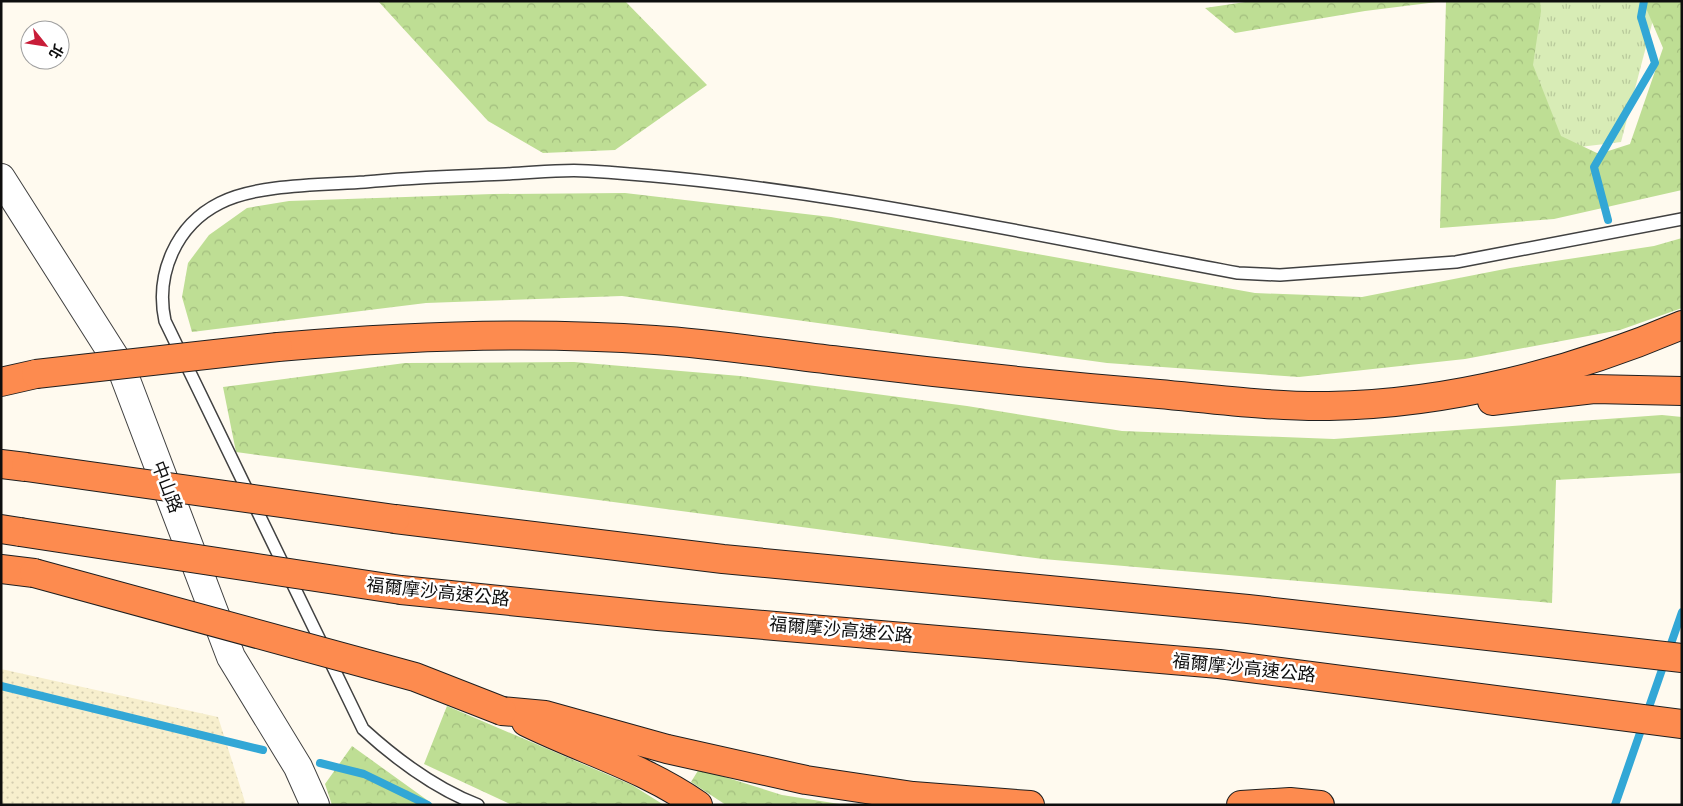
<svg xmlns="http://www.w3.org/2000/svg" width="1683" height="806" font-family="Spectral,'Noto Sans TC',serif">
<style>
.farmland{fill:url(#farmland-dots)}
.grass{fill:url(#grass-tufts)}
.forest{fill:url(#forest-crowns)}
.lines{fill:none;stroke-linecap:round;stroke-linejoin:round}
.stream{stroke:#32a7d6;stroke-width:8}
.service-casing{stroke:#414141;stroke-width:14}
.tertiary-casing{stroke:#414141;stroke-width:30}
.motorway-casing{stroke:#1f1f1f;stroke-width:30}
.service{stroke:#fff;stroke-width:11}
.tertiary{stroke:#fff;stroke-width:28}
.motorway{stroke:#fd8b4f;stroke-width:28}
.motorway-bridge-casing{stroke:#1f1f1f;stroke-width:30;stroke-linecap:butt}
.motorway-bridge{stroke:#fd8b4f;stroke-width:28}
.labels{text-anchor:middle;stroke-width:5;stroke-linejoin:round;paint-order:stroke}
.street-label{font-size:18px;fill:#0e0e0e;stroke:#fff}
</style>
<defs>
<pattern id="farmland-dots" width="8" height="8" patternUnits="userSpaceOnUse" patternTransform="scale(1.25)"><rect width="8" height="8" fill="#f7efcd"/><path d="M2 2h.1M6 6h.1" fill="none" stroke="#d3ccaf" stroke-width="1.8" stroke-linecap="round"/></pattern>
<pattern id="grass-tufts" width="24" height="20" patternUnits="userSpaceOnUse" patternTransform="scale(1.25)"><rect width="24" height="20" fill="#d8ecb6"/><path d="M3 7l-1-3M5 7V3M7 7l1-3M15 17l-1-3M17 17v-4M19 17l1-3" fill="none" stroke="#b8c99b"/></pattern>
<pattern id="forest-crowns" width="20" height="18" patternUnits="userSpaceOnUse" patternTransform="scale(1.25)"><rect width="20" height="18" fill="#bede94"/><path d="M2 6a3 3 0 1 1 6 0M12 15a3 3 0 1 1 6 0" fill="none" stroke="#a2bd7e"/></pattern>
</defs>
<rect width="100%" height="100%" fill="#fffaef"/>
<!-- farmland -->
<path class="farmland" d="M1 669 218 717 246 805H1Z"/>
<!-- grass -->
<path class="grass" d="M1460 1H1658L1621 142 1498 157Z"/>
<!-- forest -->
<path class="forest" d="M378 1H625L707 85 615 150 543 153 488 121Z
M1252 1H1445L1365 11 1235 33 1205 8Z
M1446 1H1540L1541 11 1533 65 1561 136 1599 154 1630 144 1663 48 1643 1H1682V190L1554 219 1440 228Z
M625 193 831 217 1255 293 1362 297 1510 268 1654 246 1682 238V308L1620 330 1465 359 1299 377 1107 363 622 296 426 303 192 332 182 297 188 263 209 235 247 208 289 201 493 194Z
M574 362 740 376 967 406 1122 431 1334 439 1662 415 1682 417V473L1556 480 1552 603 1043 559 236 452 223 387 405 363Z
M447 706 632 785 664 805H512L424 764Z
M352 746 434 805H332L325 784Z
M699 769 782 795 846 805H726L691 782Z"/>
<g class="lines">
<!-- stream -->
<path class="stream" d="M1608 220 1594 167 1655 63 1641 17 1644 1
M1 686 263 750
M320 763 364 774 428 805
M1615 805 1682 612"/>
<!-- service casing -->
<g class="service-casing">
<path id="service" d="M478 805C434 788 397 760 363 729L165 321C155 274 176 225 220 203 256 184 323 185 365 182 411 177 459 176 506 174 533 173 561 169 588 171 807 184 1023 233 1238 273L1280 275 1456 262 1682 219"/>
</g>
<!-- tertiary casing -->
<g class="tertiary-casing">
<path id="tertiary" d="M1 178 121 367 231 657 298 767 315 805"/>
</g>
<!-- motorway casing -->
<g class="motorway-casing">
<path id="motorway" d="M278 347C403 336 530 331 655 340 717 344 778 354 840 361 946 374 1052 385 1159 394 1213 399 1275 407 1329 406 1449 404 1572 372 1682 325
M1 382 36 374
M1492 401 1594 389 1682 391
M1 464 26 467
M395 519 723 559 1248 609 1682 658
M1 529 20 532
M1 569 34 573
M401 590 658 616 1219 664 1682 724
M502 711 545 715 667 749 806 780 913 796 1030 805
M526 722C585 751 643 767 698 805
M1241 805 1290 802 1320 805"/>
</g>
<!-- service -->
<use href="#service" class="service"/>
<!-- tertiary -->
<use href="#tertiary" class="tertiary"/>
<!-- motorway -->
<use href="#motorway" class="motorway"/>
<!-- motorway-bridge casing -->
<g class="motorway-bridge-casing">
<path id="motorway-bridge" d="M36 374 278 347
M26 467 395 519
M20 532 401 590
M34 573 415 677 502 711"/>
</g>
<!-- motorway-bridge -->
<use href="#motorway-bridge" class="motorway-bridge"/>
</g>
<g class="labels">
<!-- street labels -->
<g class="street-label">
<text transform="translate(167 487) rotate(69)" y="6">中山路</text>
<text transform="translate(438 592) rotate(6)" y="6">福爾摩沙高速公路</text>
<text transform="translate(841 630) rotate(5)" y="6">福爾摩沙高速公路</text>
<text transform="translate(1244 668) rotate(6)" y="6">福爾摩沙高速公路</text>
</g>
</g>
<!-- border -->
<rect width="1683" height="806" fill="none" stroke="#0e0e0e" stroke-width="5"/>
<!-- north arrow -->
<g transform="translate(45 45) rotate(120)"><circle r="24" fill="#ffffff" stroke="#9f9f9f"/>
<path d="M0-4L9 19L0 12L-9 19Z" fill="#c81d38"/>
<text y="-8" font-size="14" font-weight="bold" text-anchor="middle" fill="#0e0e0e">北</text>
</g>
</svg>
